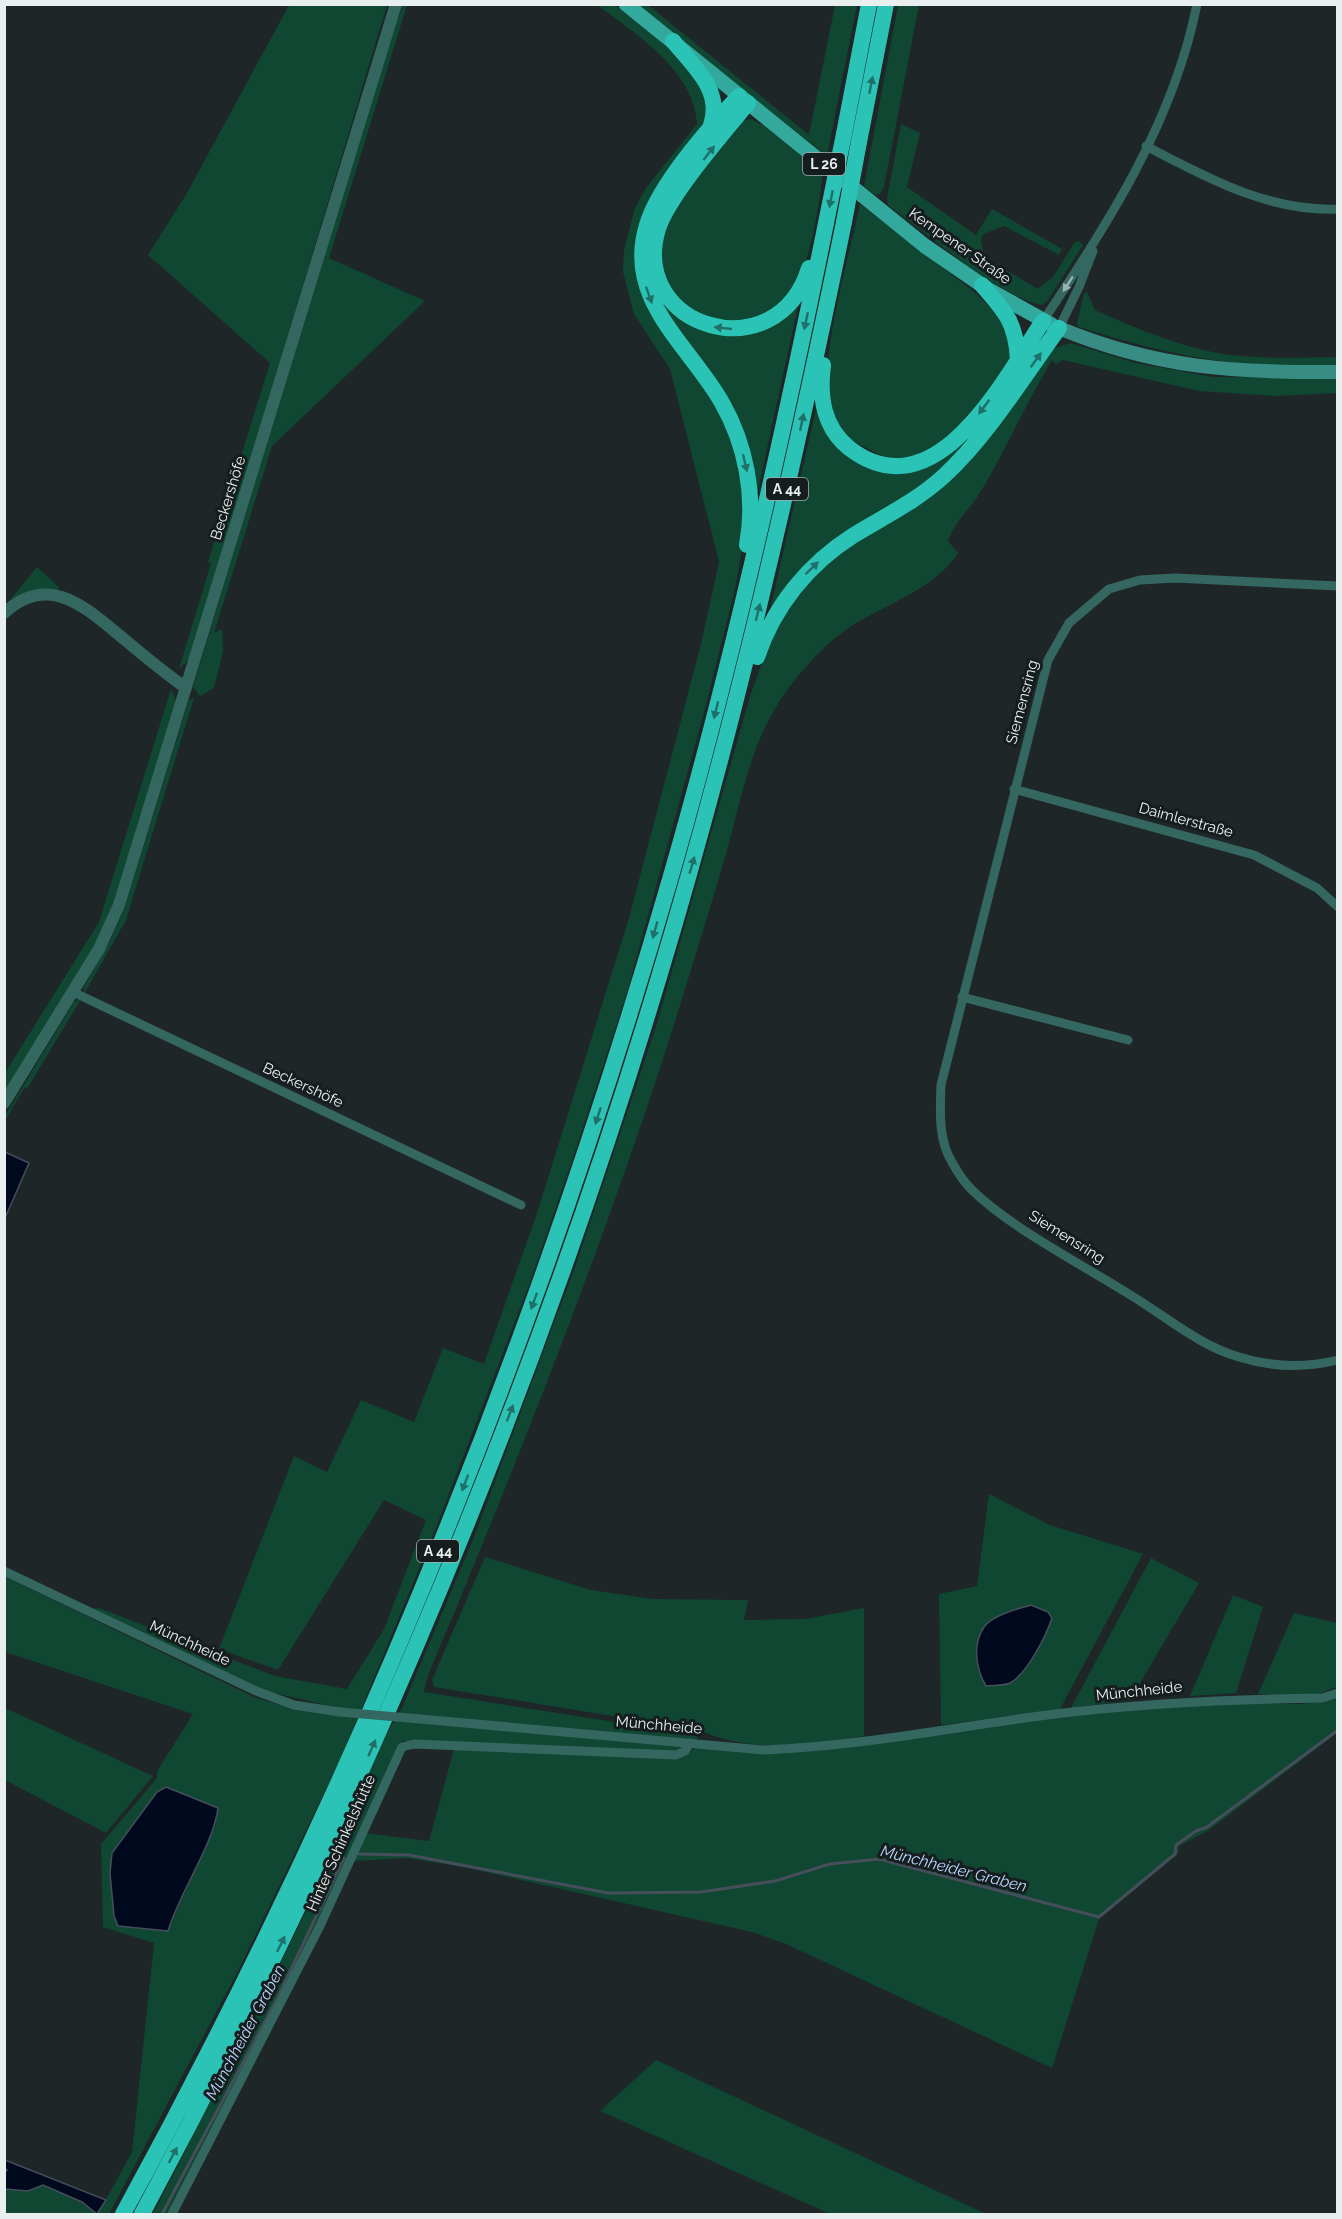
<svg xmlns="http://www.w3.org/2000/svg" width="1342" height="2219" font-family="Raleway,sans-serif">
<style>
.green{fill:#104732;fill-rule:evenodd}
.water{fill:#00091d;stroke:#464e5c;stroke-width:1.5}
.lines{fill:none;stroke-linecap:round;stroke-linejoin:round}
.stream{stroke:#464e5c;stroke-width:3}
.minor{stroke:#356761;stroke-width:9}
.tertiary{stroke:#356761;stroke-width:12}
.secondary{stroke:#378c83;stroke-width:14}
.primary{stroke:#33a89d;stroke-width:15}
.motorway{stroke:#2bc3b5;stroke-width:16}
.minor-bridge{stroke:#356761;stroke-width:9}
.motorway-bridge{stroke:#2bc3b5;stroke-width:16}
.oneway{fill:#20706a}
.oneway2{fill:#98b1af}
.labels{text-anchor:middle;stroke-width:6;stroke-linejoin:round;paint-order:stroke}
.shield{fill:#151d1e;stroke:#a9afb0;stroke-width:1.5}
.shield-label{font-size:14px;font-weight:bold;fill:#e9eeef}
.street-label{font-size:15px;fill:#e9eeef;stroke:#151d1e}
.water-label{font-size:16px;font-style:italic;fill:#b7d5fa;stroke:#151d1e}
</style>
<rect width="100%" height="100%" fill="#1e2627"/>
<!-- green -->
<path class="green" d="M289 5H387L192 656 179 669 211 563 208 562 270 363 148 255 187 193Z
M403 5H407L329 258 425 301 272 446 214 633 222 629 223 651 214 688 200 696 193 687 389 42Z
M597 5H614L656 34 709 95 711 109 638 280 648 311 714 401 732 438 741 469 745 533 735 589 705 709 627 992 573 1158 529 1285 437 1525 340 1760 238 1971 109 2214H98L132 2152 154 1943 103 1927 101 1844 157 1778V1771L193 1714 5 1652 4 1576 256 1698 292 1708H339L257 1689 91 1609 99 1608 275 1676 347 1689 384 1629 426 1520 384 1500 278 1670 219 1649 294 1456 327 1472 361 1400 414 1422 443 1348 484 1364 538 1210 629 918 701 644 719 562 670 369 634 314 623 272 624 250 635 208 646 188 697 124C694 70 636 34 597 5ZM166 1787 217 1808 215 1825 168 1931 118 1926 147 1806 157 1792Z
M635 5H648L809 135 835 5H857L827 156Z
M898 5H919L884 187 880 194 875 195 864 186Z
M750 119 763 125 823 171C819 204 812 258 795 286 782 307 755 324 731 324 710 324 676 303 665 286 661 279 659 258 661 250 670 201 709 162 738 123Z
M901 124 920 133 907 187 976 235 992 209 1062 249 1059 255 1004 226 983 234 981 241 984 257 1038 289 1053 277 1074 243 1078 241 1083 245 1048 300 1042 305C1006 301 920 229 888 205L887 198Z
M860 204 972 290 1008 324 1011 359C979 403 931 485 865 450 849 442 833 424 829 406 818 361 850 253 860 204Z
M660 211 658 283 721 332 800 297 755 504 743 442 667 323 645 267Z
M1087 292 1095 310C1132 327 1191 351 1231 355 1266 359 1302 358 1337 357V366C1243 370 1169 356 1079 327L1077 324 1084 293Z
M1070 343 1136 363 1213 377 1337 378V393L1277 396 1199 391 1063 360 1056 364 1052 360C1026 403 1007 448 981 491 970 510 956 519 948 541L958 553C936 588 887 604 853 625 821 646 791 680 772 714 748 756 739 808 726 854 705 925 683 997 660 1068 592 1275 511 1478 427 1678L424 1692 698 1735 697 1740 416 1723 682 1746 679 1752 402 1741 328 1904 177 2196 167 2214H153C209 2104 266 1994 320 1882 347 1825 367 1763 401 1710L473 1540 575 1267 656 1027 750 696 780 614 821 565 954 476 1053 349Z
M1005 393 936 478 843 538 769 614 817 405 829 429 906 468Z
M37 567 59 587 58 590H35L5 606Z
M171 689 176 701 110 916 96 945 5 1095V1073L99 922Z
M194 698 126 920 84 994V987L110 941 125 907 189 700Z
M81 999 27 1089 24 1088 5 1121V1116L74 1002Z
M989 1494 1050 1525 1143 1554 1060 1709 941 1725 939 1594 977 1586Z
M485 1557 591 1590 652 1599 748 1600 744 1620 805 1619 864 1608V1736C808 1745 752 1754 699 1730L434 1687 432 1680Z
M1151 1558 1199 1583 1130 1700 1071 1708Z
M1233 1595 1263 1607 1236 1693 1190 1696Z
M1294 1613 1337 1623V1687L1318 1694H1258Z
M1337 1697V1733L1209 1830 1179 1846 1178 1854 1099 1919 1052 2068 786 1944 752 1932 463 1867 408 1858 352 1861 364 1833 429 1841 454 1749 688 1754 696 1747 781 1754 1131 1708 1236 1702 1302 1704Z
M5 1708 153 1776 106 1833 5 1780Z
M656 2060 986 2214H830L600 2111Z
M43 2184 82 2202 97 2214H5V2189L28 2191Z"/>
<!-- water -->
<path class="water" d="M5 1152 29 1163 5 1218Z
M1031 1605 1048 1612 1052 1618C1046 1636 1027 1674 1010 1683 1004 1686 993 1685 986 1686 976 1669 972 1645 984 1627 993 1615 1017 1609 1031 1605Z
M166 1787 218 1808C213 1846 180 1891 168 1931L118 1926 114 1916 110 1873 112 1853 157 1792Z
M4 2160H5L106 2200 97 2214 82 2202 43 2185 28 2191 5 2189V2172L7 2170 5 2169Z"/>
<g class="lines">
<!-- stream -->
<path class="stream" d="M359 1854 409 1855 608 1893 701 1892 775 1881 830 1864 879 1859 1099 1917 1175 1854 1176 1845 1196 1831 1207 1827 1338 1730
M162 2214 276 2001 344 1858"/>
<!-- minor -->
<path class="minor" d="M1146 146C1206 177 1268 212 1338 209
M1043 321C1108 224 1174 121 1197 4
M1059 328 1079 287 1093 251
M1338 586 1175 578 1140 580 1109 589 1069 623 1048 660 941 1085C940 1111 938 1141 953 1164 958 1173 965 1183 972 1190 1012 1229 1083 1265 1132 1296 1165 1316 1200 1346 1239 1357 1271 1367 1305 1368 1338 1360
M1014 789 1254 855 1317 888 1338 907
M73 992 521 1205
M962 997 1128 1040
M4 1571 256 1691 294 1705 340 1712
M420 1719 764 1750C865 1746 963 1725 1063 1713 1149 1703 1235 1699 1322 1698L1338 1693
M172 2214 320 1926 402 1747 414 1744 676 1755 685 1751 690 1743"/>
<!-- tertiary -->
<path class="tertiary" d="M4 613C50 571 87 609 124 639 144 656 165 673 186 688
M4 1103 99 949 119 905 396 4"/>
<!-- secondary -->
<path class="secondary" d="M1059 328C1155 368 1235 373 1338 372"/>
<!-- primary -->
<path class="primary" d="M626 4 925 246 989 290 1052 325"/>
<!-- motorway -->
<path class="motorway" d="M673 41C693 66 723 90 711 125
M739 96C710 127 659 185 647 225 624 299 688 344 721 401 746 444 756 497 747 545
M748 103C724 132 668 196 658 229 628 328 777 373 809 268
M844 134 869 4
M859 142 886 4
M982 285C1006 312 1016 323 1018 360
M823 365C819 397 823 427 849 448 936 515 1005 378 1043 321
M757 657C774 606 808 564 854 535 885 516 917 501 945 475 988 435 1024 376 1059 328
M123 2214C355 1791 537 1340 671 876 733 661 782 442 826 223
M142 2214C354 1820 530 1407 659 977 734 729 792 476 844 222"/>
<!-- minor-bridge -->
<path class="minor-bridge" d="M340 1712 420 1719"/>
<!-- motorway-bridge -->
<path class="motorway-bridge" d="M844 222 859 142
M826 223 844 134"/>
</g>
<!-- one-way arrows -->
<defs><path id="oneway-solid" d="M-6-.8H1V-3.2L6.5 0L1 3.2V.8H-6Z" transform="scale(1.5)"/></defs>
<g class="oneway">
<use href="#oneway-solid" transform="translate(871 85) rotate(-79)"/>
<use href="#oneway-solid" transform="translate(709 153) rotate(-52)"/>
<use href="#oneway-solid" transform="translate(831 199) rotate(101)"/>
<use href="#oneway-solid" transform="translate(649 295) rotate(70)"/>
<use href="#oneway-solid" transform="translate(806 321) rotate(102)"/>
<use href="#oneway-solid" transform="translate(723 328) rotate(-174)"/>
<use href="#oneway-solid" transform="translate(1036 360) rotate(-54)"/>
<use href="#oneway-solid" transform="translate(984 407) rotate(127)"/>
<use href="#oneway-solid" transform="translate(802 422) rotate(-78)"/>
<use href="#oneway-solid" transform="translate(745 463) rotate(77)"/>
<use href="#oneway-solid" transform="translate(812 568) rotate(-44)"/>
<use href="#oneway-solid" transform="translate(758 612) rotate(-76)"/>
<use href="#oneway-solid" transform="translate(716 710) rotate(104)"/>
<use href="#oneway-solid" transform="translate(692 865) rotate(-74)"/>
<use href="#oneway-solid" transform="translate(655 930) rotate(106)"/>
<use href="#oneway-solid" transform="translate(598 1116) rotate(108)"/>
<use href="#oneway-solid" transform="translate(534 1301) rotate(110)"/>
<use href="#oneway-solid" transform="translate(510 1413) rotate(-69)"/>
<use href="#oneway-solid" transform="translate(465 1483) rotate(111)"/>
<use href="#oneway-solid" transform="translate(372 1748) rotate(-66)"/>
<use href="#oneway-solid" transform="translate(281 1944) rotate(-64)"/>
<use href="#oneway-solid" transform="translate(173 2155) rotate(-62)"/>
</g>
<use class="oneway2" href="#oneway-solid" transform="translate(1068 284) rotate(123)"/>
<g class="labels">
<!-- shield labels -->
<g class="shield">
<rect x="803" y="153" width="42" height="22" rx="4.5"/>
<rect x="766" y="478" width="42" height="22" rx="4.5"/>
<rect x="417" y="1540" width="42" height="22" rx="4.5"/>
</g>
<g class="shield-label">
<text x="824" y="169">L 26</text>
<text x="787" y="494">A 44</text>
<text x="438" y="1556">A 44</text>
</g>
<!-- street labels -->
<g class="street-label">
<text transform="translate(960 246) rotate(35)" y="5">Kempener Straße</text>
<text transform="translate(228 498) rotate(-73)" y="5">Beckershöfe</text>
<text transform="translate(1022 702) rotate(-75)" y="5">Siemensring</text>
<text transform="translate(1186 820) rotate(15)" y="5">Daimlerstraße</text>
<text transform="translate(303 1085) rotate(25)" y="5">Beckershöfe</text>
<text transform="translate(1067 1237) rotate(32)" y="5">Siemensring</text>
<text transform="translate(190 1643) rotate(25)" y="5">Münchheide</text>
<text transform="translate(1139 1691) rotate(-6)" y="5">Münchheide</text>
<text transform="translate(659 1725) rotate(5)" y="5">Münchheide</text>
<text transform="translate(341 1843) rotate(-66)" y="5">Hinter Schinkelshütte</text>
</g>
<!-- water labels -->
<g class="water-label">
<text transform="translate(954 1868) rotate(14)" y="6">Münchheider Graben</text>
<text transform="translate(245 2032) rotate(-62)" y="6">Münchheider Graben</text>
</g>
</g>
<!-- border -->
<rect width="1342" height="2219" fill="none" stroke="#e9eeef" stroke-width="12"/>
</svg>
